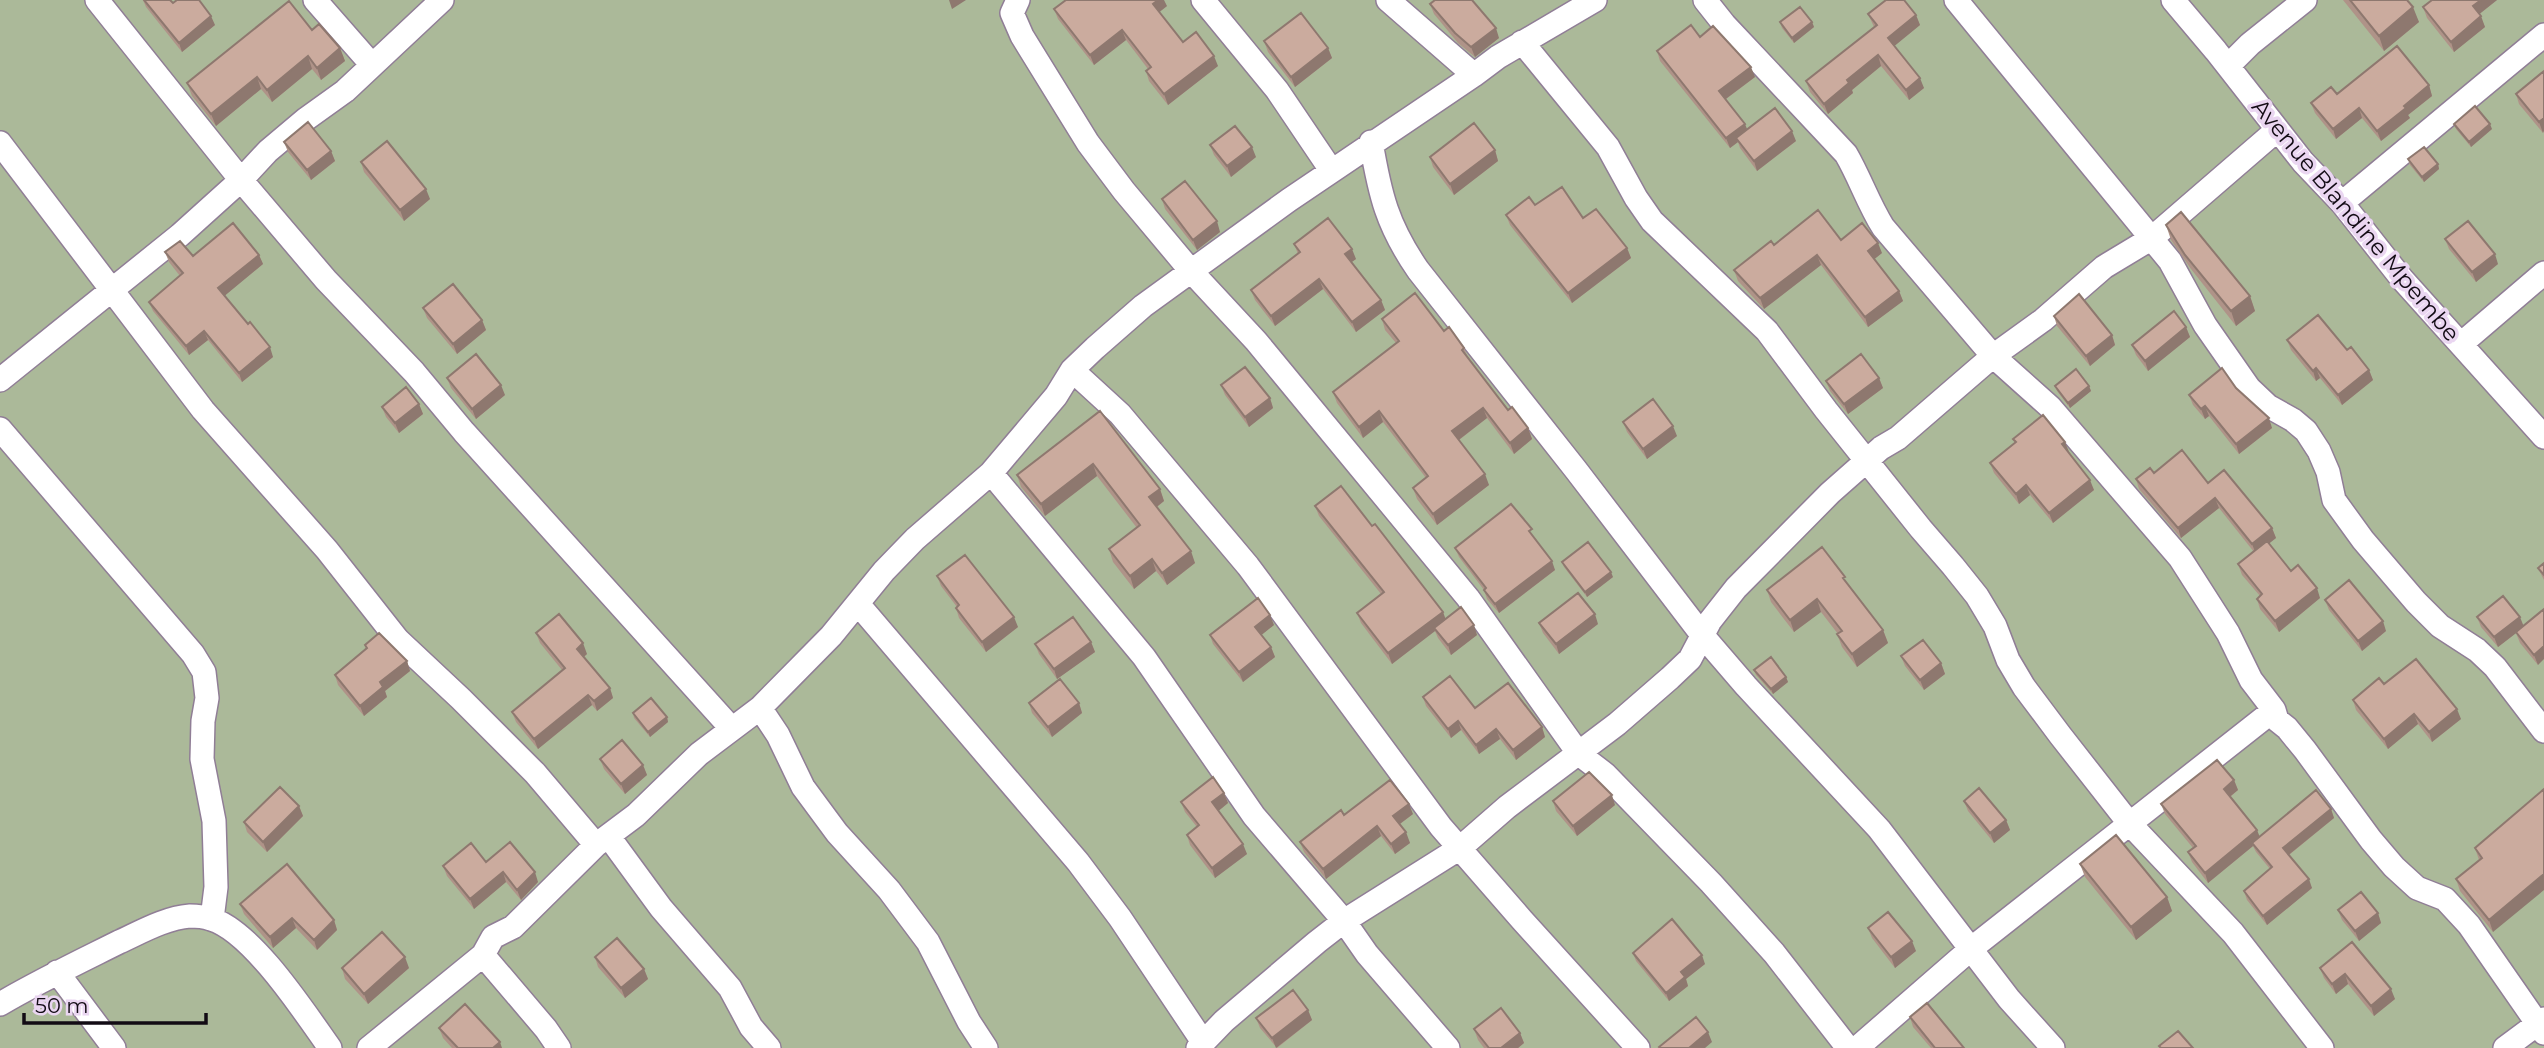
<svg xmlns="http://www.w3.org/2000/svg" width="2544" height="1048" font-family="Montserrat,sans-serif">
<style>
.green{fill:#abb999}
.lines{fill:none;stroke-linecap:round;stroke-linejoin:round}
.minor-casing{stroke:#907e96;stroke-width:26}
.minor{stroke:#fff;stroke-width:23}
.wall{fill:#af9388}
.shaded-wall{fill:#8e786f}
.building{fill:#cbab9e;stroke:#8e786f;stroke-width:2}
.labels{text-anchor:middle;stroke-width:7;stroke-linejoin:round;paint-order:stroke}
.street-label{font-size:23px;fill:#120b14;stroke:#ead6f1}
</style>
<rect width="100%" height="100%" fill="#ead6f1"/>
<!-- green -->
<path class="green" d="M0 0H2544V1048H0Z"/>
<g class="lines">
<!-- minor casing -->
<g class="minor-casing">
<path id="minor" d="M97 0 241 180 326 280 414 372 464 432 732 729
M315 0 372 65
M1018 0 1012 13 1022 36 1088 143 1124 191 1191 271 1256 341 1468 598 1579 754 1605 774 1711 883 1774 953 1848 1048
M1203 0 1277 90 1331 170
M1388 0 1474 75
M1705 0 1724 24 1846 154C1860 178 1868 203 1883 227L1993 356 2050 407 2180 558 2228 633 2251 680 2274 710
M1956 0 2170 261 2205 325 2249 388 2268 406 2293 420 2306 431 2319 451 2328 472 2334 500 2363 540 2416 602 2440 626 2477 650 2495 667 2544 731
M2173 0 2216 51 2303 162 2342 203 2402 279 2544 437
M1522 42 1608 147 1636 198 1652 221 1767 331 1826 410 1921 529 1953 566 1977 596 1995 626 2008 660 2024 687 2060 735 2129 823 2233 933 2322 1048
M2228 66 2250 44 2305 0
M1371 142C1380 195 1387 225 1418 270L1576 470 1703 636 1746 686 1879 829 2009 999 2053 1048
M0 143 203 410 327 550 398 640 461 699 535 773 596 845
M2342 203 2544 35
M2461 344 2544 273
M1072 370 1120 414 1248 566 1441 827 1522 920 1638 1048
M0 380 180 235 241 180 268 151 306 119 345 91 442 0
M0 429 193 654 204 672 207 698 203 721 202 759 214 821 216 887 212 919
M991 473 1144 657 1254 816 1344 921 1367 954 1448 1048
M858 604 1078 862 1120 918 1203 1042
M760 708 778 735 803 787 837 833 889 890 928 942 969 1022 986 1048
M609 837 661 908 730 988 751 1027 769 1048
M483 955 546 1029 559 1048
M57 972 114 1048
M0 1004C39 981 79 962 119 942 141 932 165 918 190 916 196 916 205 917 211 919 252 931 305 1013 330 1048
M369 1048 483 955 493 937 513 927 596 845 636 815 699 754 760 708 831 636 884 571 915 539 991 473 1056 396 1072 370 1095 348 1143 306 1289 200 1474 75 1498 57 1595 0
M1198 1048 1224 1021 1317 942 1344 921 1460 848 1507 807 1617 724 1670 678 1690 659 1710 621 1736 588 1830 493 1881 448 1898 438 1993 356 2043 320 2104 267 2152 238 2277 130
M1857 1048 1972 948 2274 710 2277 720 2287 728 2305 750 2371 840 2394 867 2417 888 2445 899 2469 925 2544 1033
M2505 1048 2544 1019"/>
</g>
<!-- minor -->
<use href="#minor" class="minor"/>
</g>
<!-- wall -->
<path class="wall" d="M143 0H170L173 3 215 25 182 52 146 7Z
M2343 0H2407L2419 22 2384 51Z
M2432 0H2497L2479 14 2485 27 2454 52 2427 18 2423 7Z
M1430 4 1499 38 1475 57 1458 43 1434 14Z
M1167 6 1159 12 1183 42 1218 66 1168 105 1149 81 1146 71 1148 69 1126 40 1094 65 1058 19 1054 9Z
M1868 14 1916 15 1920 25 1894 46 1924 88 1909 100 1881 66 1852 90 1853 93 1828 114 1810 92 1806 81 1874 27Z
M1780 22H1812L1814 27 1794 43 1782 28Z
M312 30 340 48 345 61 321 80 312 69 272 102 261 89 216 126 192 96 187 83Z
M1700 37 1755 77 1726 99 1747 129 1796 141 1757 171 1740 148 1738 142 1730 148 1660 61 1657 51Z
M1264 41 1328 48 1332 58 1295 87 1268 52Z
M2544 71 2543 133 2519 104 2516 94Z
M2429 85 2432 96 2408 115 2410 118 2381 141 2362 118 2336 139 2315 113 2311 103 2337 94Z
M2454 124 2492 129 2471 147 2456 129Z
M284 142 331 151 335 161 311 180 288 152Z
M1210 145 1256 157 1231 177 1214 155Z
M1495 150 1498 161 1454 195 1433 167 1430 157Z
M2408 159 2438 164 2439 169 2424 182 2410 165Z
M361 162 430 199 404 221 364 172Z
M1162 199 1220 232 1197 250 1165 209Z
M1535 205 1583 218 1627 248 1631 258 1572 303 1510 225 1506 215Z
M2166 225 2250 296 2255 311 2236 326 2191 269 2171 240Z
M2445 239 2498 264 2476 282 2449 249Z
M1841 240 1882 253 1874 259 1899 291 1903 301 1868 327 1821 265 1764 309 1738 281 1734 270 1774 245Z
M1294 244 1356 259 1351 262 1381 300 1385 310 1356 332 1323 289 1275 326 1255 300 1251 290 1298 254Z
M165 252 193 256 259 255 263 264 225 295 273 357 242 382 208 340 189 355 153 311 149 302 180 276 169 262Z
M423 308 482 320 486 330 457 354 427 318Z
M2054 316 2112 335 2115 345 2090 366 2057 326Z
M1382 319 1444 331 1464 348 1468 358 1508 410 1528 428 1532 439 1514 454 1487 418 1459 440 1489 485 1437 525 1417 499 1413 488 1426 478 1383 422 1363 438 1337 403 1333 392 1396 343 1385 330Z
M2186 327 2190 337 2148 371 2136 355 2132 345Z
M2287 340 2347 350 2369 370 2373 380 2342 405 2320 378 2316 381 2291 350Z
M447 378 505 395 476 419 451 388Z
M1879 378 1883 388 1848 414 1830 391 1826 381Z
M1221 385 1270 398 1273 408 1249 427 1225 395Z
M2055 386H2089L2091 391 2070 408 2057 391Z
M2236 388 2272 428 2239 454 2209 416 2205 419 2193 405 2189 395Z
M419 404 423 414 399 433 386 417 382 407Z
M1100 411 1160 489 1164 501 1157 507 1195 563 1167 585 1156 571 1134 589 1113 562 1109 549 1137 528 1097 476 1045 516 1021 487 1017 475Z
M1623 422 1677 436 1647 459 1627 432Z
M2013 439 2069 452 2094 490 2053 523 2030 495 2019 504 1994 473 1990 463 2015 443Z
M2154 473 2208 483 2272 528 2276 538 2269 543 2291 571 2320 598 2279 632 2260 609 2257 599 2260 596 2242 575 2238 564 2254 552 2219 508 2181 538 2139 489 2136 479Z
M1315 506 1372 526 1443 612 1445 619 1477 635 1451 655 1438 638 1435 631 1392 664 1361 623 1357 613 1381 594 1319 516Z
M1535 538 1555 570 1499 613 1487 599 1484 590 1459 557 1455 548Z
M1562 562 1613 577 1587 597 1564 567Z
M2544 563V580L2538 568Z
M937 576 1018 627 986 652 959 618 956 608 957 607 941 586Z
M1849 585 1883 630 1888 643 1857 667 1842 647 1837 634H1838L1821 612 1794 632 1771 602 1767 590Z
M2325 600 2386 631 2362 651 2329 610Z
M2544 609 2538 665 2520 643 2516 633 2498 647 2481 627 2477 617 2523 626Z
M1539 623 1598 624 1559 654 1543 633Z
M1274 625 1261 635 1271 647 1275 657 1243 682 1213 644 1210 635Z
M536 633 587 654 584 657 610 688 613 698 597 711 592 705 538 749 516 722 512 712 562 670 540 643Z
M1091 642 1095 652 1057 679 1039 654 1035 644Z
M365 645 407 661 410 671 385 691 387 697 364 716 338 685 335 675 366 649Z
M1901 656 1941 663 1945 674 1924 690 1905 666Z
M1754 670 1786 677 1788 682 1773 694 1756 675Z
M2384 684 2461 719 2432 742 2418 724 2388 749 2356 710 2353 700Z
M1423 697 1475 708 1542 727 1545 737 1516 760 1500 739 1479 754 1461 730 1451 738 1426 706Z
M1029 703H1079L1082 713 1052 737 1032 713Z
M633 713 667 717 668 722 650 737 634 718Z
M600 759 643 765 647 775 625 794 604 769Z
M2234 780 2238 790 2230 797 2257 830 2259 837 2331 809 2334 818 2289 855 2312 888 2267 925 2247 900 2244 891 2270 869 2256 852 2253 846 2208 883 2192 862 2188 852 2193 848 2165 814 2161 804Z
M2544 789 2493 932 2460 891 2456 879 2479 860 2475 848Z
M1224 793 1228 803 1218 811 1247 854 1215 878 1190 845 1187 835 1197 827 1185 812 1181 802Z
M1553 801 1615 805 1577 836 1556 811Z
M1964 801 2006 820 2010 830 1994 843 1968 811Z
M299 806 303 816 267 852 247 832 244 822Z
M1413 814 1400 824 1410 843 1395 854 1381 836 1326 879 1304 852 1300 842 1344 815Z
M486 862 538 882 521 900 506 882 474 909 447 876 443 866Z
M2080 864 2167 897 2172 911 2136 940 2085 877Z
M240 904 334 920 337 930 317 950 296 928 273 948 244 914Z
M2338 910 2378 913 2381 923 2359 941 2342 920Z
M1868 928 1916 951 1895 968 1872 938Z
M2352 942 2395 999 2374 1016 2348 984 2336 994 2324 978 2320 968Z
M1633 953 1705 964 1686 979 1688 986 1669 1001 1636 961Z
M595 957 644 969 648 979 625 998 598 967Z
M342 968H409L368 1004 345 979Z
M1308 1010 1312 1020 1277 1048 1260 1028 1256 1018Z
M1910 1017 1964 1048H1931L1913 1027Z
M439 1028 502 1048H452L443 1038Z
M1474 1029 1520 1033 1524 1043 1518 1048H1484L1478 1040Z"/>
<!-- shaded-wall -->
<path class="shaded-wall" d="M949 0H966L952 9Z
M1158 0H1164L1167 6 1157 14 1153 4Z
M2481 0H2497L2477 16 2473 6Z
M2413 7 2419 22 2384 51 2379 36Z
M1916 15 1920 25 1892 48 1888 38Z
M211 16 215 25 182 52 179 43Z
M2481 16 2485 27 2454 52 2451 42Z
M1812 22 1814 27 1794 43 1792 38Z
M1496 28 1499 38 1475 57 1471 47Z
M1122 30 1126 40 1094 65 1090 55Z
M340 48 345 61 321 80 317 68Z
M1328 48 1332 58 1295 87 1291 77Z
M1878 55 1881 66 1852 90 1853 93 1828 114 1824 104 1847 80Z
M308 56 312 69 272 102 267 90Z
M1214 56 1218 66 1168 105 1164 94Z
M1751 67 1755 77 1723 101 1719 91Z
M257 77 261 89 216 126 211 114Z
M1920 78 1924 88 1909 100 1906 90Z
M2429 85 2432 96 2408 115 2410 118 2381 141 2377 131 2404 106Z
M2359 108 2362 118 2336 139 2333 129Z
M2544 118V131L2543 133 2539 122Z
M1745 124 1749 134 1736 138 1738 142 1730 148 1726 138Z
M2490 124 2492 129 2471 147 2469 142Z
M1792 131 1796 141 1757 171 1754 161Z
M1252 147 1256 157 1231 177 1227 166Z
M1495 150 1498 161 1454 195 1450 184Z
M331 151 335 161 311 180 307 170Z
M2438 164 2439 169 2424 182 2422 177Z
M426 189 430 199 404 221 400 210Z
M1217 221 1220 232 1197 250 1193 240Z
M1878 243 1882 253 1872 261 1868 251Z
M1627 248 1631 258 1572 303 1568 293Z
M1352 249 1356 259 1349 264 1345 254Z
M2495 254 2498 264 2476 282 2472 272Z
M259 255 263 264 222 298 218 288Z
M1817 255 1821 265 1764 309 1760 298Z
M1319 279 1323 289 1275 326 1271 316Z
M1899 291 1903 301 1868 327 1865 317Z
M2250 296 2255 311 2236 326 2231 311Z
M1381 300 1385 310 1356 332 1352 322Z
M482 320 486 330 457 354 453 344Z
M2186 327 2190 337 2148 371 2145 361Z
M204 331 208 340 189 355 186 346Z
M2112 335 2115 345 2090 366 2086 356Z
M270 347 273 357 242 382 239 373Z
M2316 368 2320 378 2316 381 2313 371Z
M2369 370 2373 380 2342 405 2338 395Z
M1879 378 1883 388 1848 414 1844 404Z
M501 385 505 395 476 419 472 409Z
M2089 386 2091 391 2070 408 2068 403Z
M1270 398 1273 408 1249 427 1245 417Z
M419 404 423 414 399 433 395 423Z
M2205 406 2209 416 2205 419 2201 409Z
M1483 408 1487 418 1456 442 1452 431Z
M1379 411 1383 422 1363 438 1359 427Z
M2269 418 2272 428 2239 454 2236 444Z
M1673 426 1677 436 1647 459 1643 449Z
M1528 428 1532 439 1514 454 1510 443Z
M2065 442 2069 452 2065 455 2062 444Z
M1093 464 1097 476 1045 516 1041 504Z
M1485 474 1489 485 1437 525 1433 514Z
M2090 480 2094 490 2053 523 2049 513Z
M2026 485 2030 495 2019 504 2016 494Z
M1160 489 1164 501 1154 509 1149 497Z
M2215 498 2219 508 2181 538 2178 528Z
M2272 528 2276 538 2256 554 2252 544Z
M1191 551 1195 563 1167 585 1162 573Z
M1152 559 1156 571 1134 589 1130 576Z
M1552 561 1555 570 1499 613 1495 604Z
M1611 572 1613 577 1587 597 1585 592Z
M2317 588 2320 598 2279 632 2275 621Z
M1817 599 1821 612 1794 632 1790 620Z
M1443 612 1447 623 1434 628 1435 631 1392 664 1388 653Z
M1595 614 1598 624 1559 654 1556 644Z
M1270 615 1274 625 1259 637 1255 627Z
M1014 617 1018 627 986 652 982 642Z
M2520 617 2524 627 2498 647 2494 637Z
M2383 621 2386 631 2362 651 2358 641Z
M1474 625 1477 635 1451 655 1448 645Z
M1883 630 1888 643 1857 667 1852 654Z
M1091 642 1095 652 1057 679 1054 669Z
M583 643 587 654 581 659 577 649Z
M2544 646V659L2538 665 2534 655Z
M1271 647 1275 657 1243 682 1239 672Z
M407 661 410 671 385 691 387 697 364 716 360 706 380 682Z
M1941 663 1945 674 1924 690 1920 680Z
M1786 677 1788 682 1773 694 1771 689Z
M610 688 613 698 597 711 594 701Z
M588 695 592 705 538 749 534 739Z
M1079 703 1082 713 1052 737 1048 727Z
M2457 709 2461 719 2432 742 2429 732Z
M2414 714 2418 724 2388 749 2384 739Z
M667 717 668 722 650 737 648 732Z
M1458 721 1461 730 1451 738 1448 729Z
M1542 727 1545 737 1516 760 1513 750Z
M1496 729 1500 739 1479 754 1476 745Z
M643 765 647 775 625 794 621 784Z
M2234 780 2238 790 2227 799 2224 789Z
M1224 793 1228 803 1216 813 1212 802Z
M1612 795 1615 805 1577 836 1573 826Z
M1409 804 1413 814 1397 826 1393 816Z
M299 806 303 816 267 852 263 842Z
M2331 809 2334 818 2286 857 2283 848Z
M2006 820 2010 830 1994 843 1990 833Z
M1377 826 1381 836 1326 879 1323 869Z
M2257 830 2261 840 2252 843 2253 846 2208 883 2205 873Z
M1406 832 1410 843 1395 854 1391 844Z
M1243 844 1247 854 1215 878 1212 868Z
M503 872 506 882 474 909 470 899Z
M535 872 538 882 521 900 517 890Z
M2544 874V890L2493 932 2489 920Z
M2309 879 2312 888 2267 925 2263 916Z
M2167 897 2172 911 2136 940 2131 927Z
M2378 913 2381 923 2359 941 2355 931Z
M292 918 296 928 273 948 270 937Z
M334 920 337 930 317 950 314 940Z
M1912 941 1916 951 1895 968 1891 957Z
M1702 955 1705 964 1686 979 1688 986 1669 1001 1666 993 1681 972Z
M405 957 409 968 368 1004 364 994Z
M644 969 648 979 625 998 621 988Z
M2345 974 2348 984 2336 994 2332 984Z
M2391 989 2395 999 2374 1016 2371 1006Z
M1308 1010 1312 1020 1276 1048 1272 1038Z
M1708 1032 1712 1042 1705 1048H1689Z
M1520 1033 1524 1043 1518 1048H1501Z
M500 1042 502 1048H493Z"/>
<!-- building -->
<path class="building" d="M144 0H170L173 3 177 0H199L211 16 179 43Z
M1066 0H1158L1153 4 1183 42 1196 32 1214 56 1164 94 1146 71 1151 67 1122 30 1090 55 1054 9Z
M1435 0H1472L1496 28 1471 47 1455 33 1430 4Z
M1886 0H1904L1916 15 1888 38 1920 78 1906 90 1878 55 1847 80 1849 83 1824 104 1806 81 1877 25 1868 14Z
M2350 0H2407L2413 7 2379 36Z
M2432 0H2481L2473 6 2481 16 2451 42 2423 7Z
M289 1 312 30 319 24 340 48 317 68 308 56 267 90 257 77 211 114 187 83Z
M1800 7 1812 22 1792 38 1780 22Z
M1301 13 1328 48 1291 77 1264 41Z
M1691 25 1700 37 1713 26 1751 67 1719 91 1745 124 1726 138 1657 51Z
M2397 46 2429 85 2404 106 2406 108 2377 131 2359 108 2333 129 2311 103 2331 87 2337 94Z
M2544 71V118L2539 122 2516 94Z
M2475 106 2490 124 2469 142 2454 124Z
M1775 108 1792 131 1754 161 1736 138Z
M308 122 331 151 307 170 284 142Z
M1474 123 1495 150 1450 184 1430 157Z
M1235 126 1252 147 1227 166 1210 145Z
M387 141 426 189 400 210 361 162Z
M2424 147 2438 164 2422 177 2408 159Z
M1185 181 1217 221 1193 240 1162 199Z
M1562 187 1583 218 1596 209 1627 248 1568 293 1506 215 1529 197 1535 205Z
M1818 210 1841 240 1862 223 1878 243 1868 251 1899 291 1865 317 1817 255 1760 298 1734 270 1771 241 1774 245Z
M2181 212 2250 296 2231 311 2185 255 2166 225Z
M1328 218 1352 249 1345 254 1381 300 1352 322 1319 279 1271 316 1251 290 1300 252 1294 244Z
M2468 221 2495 254 2472 272 2445 239Z
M233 223 259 255 218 288 248 324 250 322 270 347 239 373 204 331 186 346 149 302 183 273 165 252 180 241 193 256Z
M453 284 482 320 453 344 423 308Z
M1415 293 1444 331 1449 327 1464 348 1462 350 1508 410 1512 407 1528 428 1510 443 1483 408 1452 431 1485 474 1433 514 1413 488 1428 476 1379 411 1359 427 1333 392 1399 341 1382 319Z
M2079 294 2112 335 2086 356 2054 316Z
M2174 311 2186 327 2145 361 2132 345Z
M2318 315 2347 350 2351 347 2369 370 2338 395 2316 368 2313 371 2287 340Z
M476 354 501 385 472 409 447 378Z
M1861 354 1879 378 1844 404 1826 381Z
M1245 367 1270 398 1245 417 1221 385Z
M2222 368 2236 388 2269 418 2236 444 2205 406 2201 409 2189 395Z
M2076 369 2089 386 2068 403 2055 386Z
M406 387 419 404 395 423 382 407Z
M1653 399 1673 426 1643 449 1623 422Z
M1100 411 1160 489 1149 497 1191 551 1162 573 1152 559 1130 576 1109 549 1140 525 1093 464 1041 504 1017 475Z
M2043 415 2065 442 2062 444 2090 480 2049 513 2026 485 2016 494 1990 463 2016 442 2013 439Z
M2182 450 2208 483 2224 470 2272 528 2252 544 2215 498 2178 528 2136 479 2150 468 2154 473Z
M1341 486 1372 526 1375 524 1443 612 1388 653 1357 613 1384 592 1315 506Z
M1511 504 1532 529 1529 531 1552 561 1495 604 1484 590 1486 588 1455 548Z
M2267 541 2291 571 2298 565 2317 588 2275 621 2257 599 2262 594 2238 564Z
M1588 542 1611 572 1585 592 1562 562Z
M1822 547 1845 577 1843 578 1883 630 1852 654 1837 634 1842 631 1817 599 1790 620 1767 590Z
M965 555 1014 617 982 642 956 608 959 605 937 576Z
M2544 563V575L2538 568Z
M2349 580 2383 621 2358 641 2325 600Z
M1578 593 1595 614 1556 644 1539 623Z
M2503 596 2520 617 2494 637 2477 617Z
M1258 598 1270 615 1255 627 1271 647 1239 672 1210 635Z
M1461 607 1474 625 1448 645 1434 628Z
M2544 609V646L2534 655 2516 632Z
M559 614 583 643 577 649 610 688 594 701 588 695 534 739 512 712 565 668 536 633Z
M1073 617 1091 642 1054 669 1035 644Z
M379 633 407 661 380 682 383 687 360 706 335 675 367 648 365 645Z
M1923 640 1941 663 1920 680 1901 656Z
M1771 657 1786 677 1771 689 1754 670Z
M2416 659 2457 709 2429 732 2414 714 2384 739 2353 700 2379 678 2384 684Z
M1450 676 1475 708 1508 683 1542 727 1513 750 1496 729 1476 745 1458 721 1448 729 1423 697Z
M1060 679 1079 703 1048 727 1029 703Z
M651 698 667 717 648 732 633 713Z
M622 740 643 765 621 784 600 759Z
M2217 760 2234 780 2224 789 2257 830 2205 873 2188 852 2196 846 2161 804Z
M1589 772 1612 795 1573 826 1553 801Z
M1213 777 1224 793 1212 802 1243 844 1212 868 1187 835 1199 825 1181 802Z
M1390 780 1409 804 1393 816 1406 832 1391 844 1377 826 1323 869 1300 842 1341 810 1344 815Z
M280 787 299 806 263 842 244 822Z
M1979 788 2006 820 1990 833 1964 801Z
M2544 789V874L2489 920 2456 879 2482 858 2475 848Z
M2316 790 2331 809 2283 848 2309 879 2263 916 2244 891 2272 867 2252 843Z
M2116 835 2167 897 2131 927 2080 864Z
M510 842 535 872 517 890 503 872 470 899 443 866 471 843 486 862Z
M287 864 334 920 314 940 292 918 270 937 240 904Z
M2361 892 2378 913 2355 931 2338 910Z
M1888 912 1912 941 1891 957 1868 928Z
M1672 919 1702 955 1681 972 1685 977 1666 993 1633 953Z
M382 932 405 957 364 994 342 968Z
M617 938 644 969 621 988 595 957Z
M2352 942 2391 989 2371 1006 2345 974 2332 984 2320 968Z
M1293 990 1308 1010 1272 1038 1256 1018Z
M1927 1003 1964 1048H1935L1910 1017Z
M465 1004 500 1042 493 1048H458L439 1028Z
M1501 1008 1520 1033 1501 1048H1489L1474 1029Z
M1696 1017 1708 1032 1689 1048H1660L1659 1047Z
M2178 1031 2193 1048H2161L2159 1046Z"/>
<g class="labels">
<!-- street labels -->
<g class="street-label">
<text transform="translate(2356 220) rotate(50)" y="8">Avenue Blandine Mpembe</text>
</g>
</g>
<!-- scale -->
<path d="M24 1013v10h182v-10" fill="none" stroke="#120b14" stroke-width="3.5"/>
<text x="35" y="1013" font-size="21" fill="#120b14" stroke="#ead6f1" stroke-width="5" paint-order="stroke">50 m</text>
</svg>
